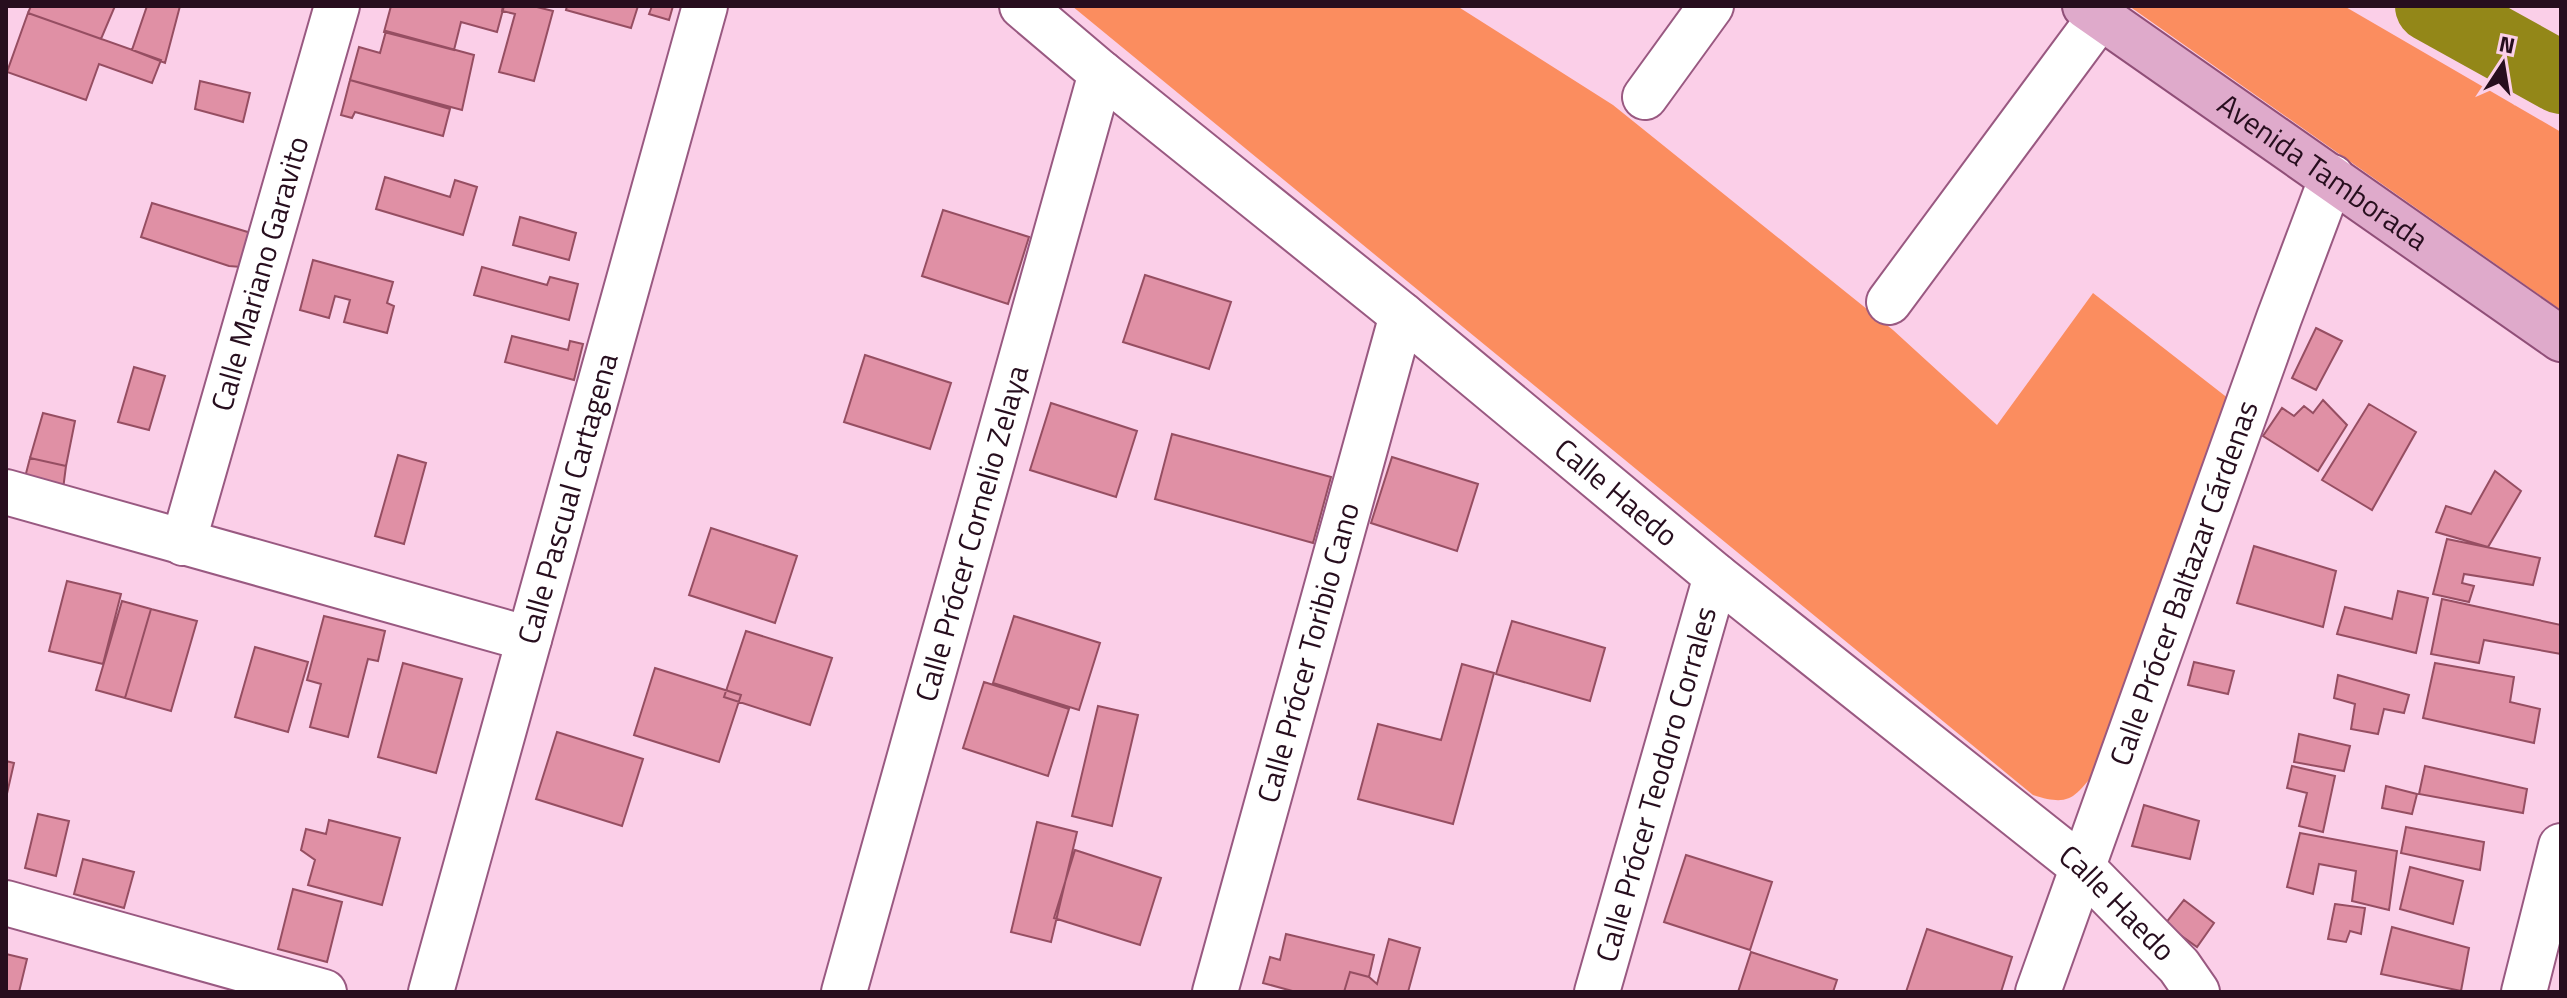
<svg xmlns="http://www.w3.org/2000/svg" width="2567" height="998" font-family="'Titillium Web',sans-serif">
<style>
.green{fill:#fb8d5f}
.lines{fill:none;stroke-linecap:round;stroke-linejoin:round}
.river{stroke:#938718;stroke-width:72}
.building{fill:#e090a5;stroke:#964e62;stroke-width:2}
.minor-casing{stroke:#995981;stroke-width:48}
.major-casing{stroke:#904f78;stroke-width:48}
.minor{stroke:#fff;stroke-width:44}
.major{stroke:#dfaacb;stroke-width:44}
.labels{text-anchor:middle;stroke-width:6;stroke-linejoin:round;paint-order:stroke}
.street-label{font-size:30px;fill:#270e1e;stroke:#fbcfe8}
</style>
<rect width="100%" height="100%" fill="#fbcfe8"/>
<!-- green -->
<path class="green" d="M1072 6H1457L1613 105 1893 330 1997 425 2093 293 2229 399 2097 770C2074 798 2070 807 2033 795Z
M2129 6H2344L2561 132V310Z"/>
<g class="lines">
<!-- river -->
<path class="river" d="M2431 6 2561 78"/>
</g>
<!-- building -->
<path class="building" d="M31 6H115L101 39 28 13Z
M147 6H180L165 63 132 50Z
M391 6H504L497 32 461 22 454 50 384 32Z
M503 6H533L553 11 534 81 499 72 515 14 502 11Z
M567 6H638L631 28 566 10Z
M652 6H673L669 20 649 14Z
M28 13 161 60 152 83 99 64 86 100 7 72Z
M386 31 474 55 462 110 350 80 359 47 380 53Z
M350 80 450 109 443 136 355 112 352 118 341 115Z
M200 81 250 93 243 122 195 109Z
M385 177 450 197 455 180 477 187 463 235 376 209Z
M152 203 251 233 241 267 229 266 141 237Z
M943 210 1029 237 1008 304 922 276Z
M520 217 576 233 569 260 513 245Z
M313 260 393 282 387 303 394 306 387 333 344 322 350 300 335 296 329 318 300 310Z
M482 267 547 285 550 277 578 284 569 320 474 295Z
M1145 275 1231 302 1209 369 1123 342Z
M2316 328 2342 341 2316 390 2292 378Z
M512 336 568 350 570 341 583 344 574 380 505 362Z
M865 355 951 383 930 449 844 422Z
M134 367 165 376 149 430 118 422Z
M2323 400 2347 425 2318 471 2263 436 2282 408 2294 416 2304 406 2313 413Z
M1051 403 1137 431 1116 497 1030 470Z
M2369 404 2416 432 2372 510 2322 480Z
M43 413 75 421 66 466 30 458Z
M1172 434 1331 477 1313 543 1155 499Z
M398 455 426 463 404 544 375 536Z
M1392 457 1478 484 1457 551 1371 523Z
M30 458 66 466 62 497 23 485Z
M2495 471 2521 491 2488 547 2436 532 2446 506 2471 514Z
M711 528 797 556 775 623 689 595Z
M2447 539 2540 558 2533 585 2464 574 2462 583 2474 586 2469 602 2433 594Z
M2254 546 2336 571 2323 627 2237 603Z
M67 581 121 594 103 664 49 651Z
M2398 591 2428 598 2416 653 2337 634 2345 607 2392 619Z
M2442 599 2561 625V654L2484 640 2479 663 2431 654Z
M122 601 151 609 125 698 96 690Z
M151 609 197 621 171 711 125 698Z
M324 616 385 631 378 661 368 659 348 737 310 727 321 684 307 680Z
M1014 616 1100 643 1079 710 993 683Z
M1512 621 1605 648 1590 701 1496 674Z
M746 631 832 658 810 725 724 697Z
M255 647 308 662 288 732 235 717Z
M2194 662 2234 671 2228 694 2188 685Z
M403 663 462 679 436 773 378 757Z
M2435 663 2514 677 2510 702 2540 709 2534 743 2423 718Z
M1462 664 1494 673 1453 824 1358 799 1378 724 1441 740Z
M655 668 741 695 719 762 634 735Z
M2338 675 2409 695 2404 713 2384 709 2378 734 2351 729 2355 704 2334 698Z
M984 682 1069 709 1048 776 963 748Z
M1098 706 1138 715 1112 826 1072 816Z
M557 732 643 759 622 826 536 799Z
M2299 734 2350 746 2344 771 2294 762Z
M6 761 14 763 6 798Z
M2292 766 2335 776 2323 832 2299 826 2307 793 2287 788Z
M2425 766 2527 789 2523 813 2419 794Z
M2386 786 2417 794 2412 814 2382 808Z
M2144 805 2199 821 2190 859 2132 846Z
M38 814 69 821 56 876 25 868Z
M329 820 400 838 382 905 308 885 315 860 301 850 306 829 326 834Z
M1037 822 1077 832 1051 942 1011 932Z
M2406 827 2484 842 2480 870 2401 853Z
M2300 833 2397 851 2389 910 2352 901 2356 871 2319 864 2313 894 2287 887Z
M1075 850 1161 878 1140 945 1054 918Z
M1686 855 1772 882 1750 950 1664 922Z
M83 859 134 872 124 908 74 894Z
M2410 867 2463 881 2453 924 2400 909Z
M293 889 342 902 327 962 278 949Z
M2184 900 2214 923 2197 947 2165 924Z
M2335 904 2365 908 2361 934 2350 931 2346 942 2328 939Z
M2392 927 2469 948 2461 991 2381 974Z
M1927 929 2012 957 2001 992H1906Z
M1286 934 1374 955 1369 977 1350 972 1344 992H1296L1263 983 1270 957 1280 960Z
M1389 939 1420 948 1408 992H1344L1350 972 1369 977 1377 984Z
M1751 952 1837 980 1833 992H1738Z
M6 954 27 959 19 992H6Z"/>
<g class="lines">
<!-- minor casing -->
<g class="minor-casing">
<g id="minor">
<path id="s1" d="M1022 6 1101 73 1402 315 1716 576 2081 866 2179 966 2197 992"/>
<path d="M1645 97 1711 6"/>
<path d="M1889 302 2100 17"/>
<path d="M6 492 529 639"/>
<path id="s2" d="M183 543 337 6"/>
<path d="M6 903 324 992"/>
<path id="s3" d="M431 992 705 6"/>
<path id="s4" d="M844 992 1101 73"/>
<path id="s5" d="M1215 992 1402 315"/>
<path id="s6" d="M1597 992 1716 576"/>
<path id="s7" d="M2038 992 2279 318 2332 177"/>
<path d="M2524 992 2561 846"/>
</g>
</g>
<!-- major casing -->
<g class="major-casing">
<g id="major">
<path id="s8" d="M2085 6 2561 339"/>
</g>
</g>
<!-- minor -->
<use href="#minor" class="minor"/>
<!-- major -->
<use href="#major" class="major"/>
</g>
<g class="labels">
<!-- street labels -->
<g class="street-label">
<text dy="10" stroke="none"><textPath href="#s8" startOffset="290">Avenida Tamborada</textPath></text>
<text dy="10" stroke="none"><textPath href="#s2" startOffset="280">Calle Mariano Garavito</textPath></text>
<text dy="10" stroke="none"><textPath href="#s1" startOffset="768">Calle Haedo</textPath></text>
<text dy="10" stroke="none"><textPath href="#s3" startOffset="512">Calle Pascual Cartagena</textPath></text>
<text dy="10" stroke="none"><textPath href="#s4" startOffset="476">Calle Prócer Cornelio Zelaya</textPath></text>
<text dy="10" stroke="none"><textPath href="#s7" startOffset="434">Calle Prócer Baltazar Cárdenas</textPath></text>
<text dy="10" stroke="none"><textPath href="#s5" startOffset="352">Calle Prócer Toribio Cano</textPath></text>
<text dy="10" stroke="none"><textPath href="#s6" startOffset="216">Calle Prócer Teodoro Corrales</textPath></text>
<text dy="10" stroke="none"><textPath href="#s1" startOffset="1416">Calle Haedo</textPath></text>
</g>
</g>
<!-- border -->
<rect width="2567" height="998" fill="none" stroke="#270e1e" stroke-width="16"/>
<!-- north arrow -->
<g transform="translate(2503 64) rotate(12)" stroke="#fbcfe8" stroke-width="6" paint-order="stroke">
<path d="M0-6L14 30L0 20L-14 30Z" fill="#270e1e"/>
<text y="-12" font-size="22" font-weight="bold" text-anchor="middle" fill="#270e1e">N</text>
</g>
</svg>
